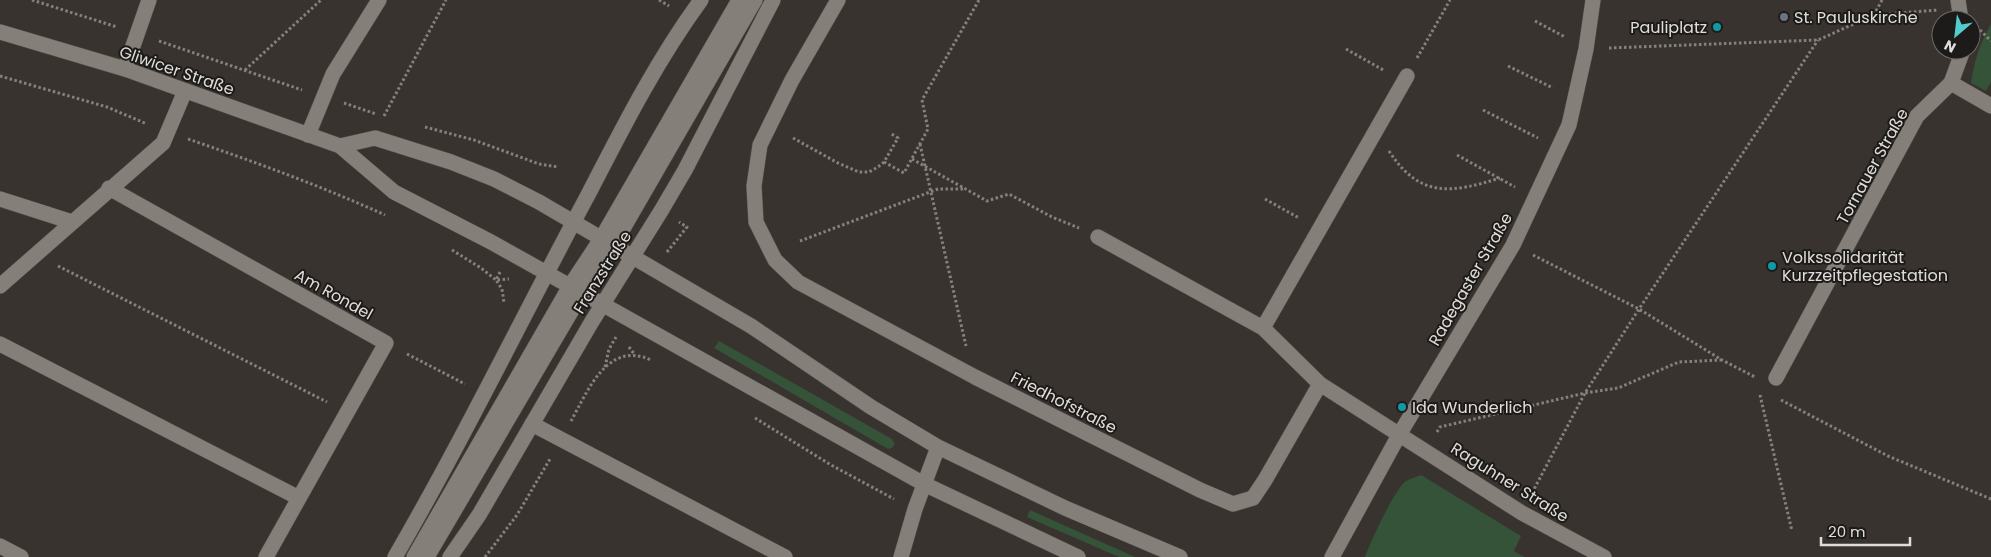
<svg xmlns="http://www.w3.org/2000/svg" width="1991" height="557" font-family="Poppins,sans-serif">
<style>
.green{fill:#345338}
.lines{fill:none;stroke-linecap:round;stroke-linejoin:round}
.lane-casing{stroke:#55514d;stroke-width:16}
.street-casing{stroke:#55514d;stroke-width:16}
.secondary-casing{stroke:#55514d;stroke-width:16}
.path{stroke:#85817c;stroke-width:3;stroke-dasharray:2.5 2.5;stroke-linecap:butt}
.lane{stroke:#847f79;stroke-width:15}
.street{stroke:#847f79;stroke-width:15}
.secondary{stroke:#847f79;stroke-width:15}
.worship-dot{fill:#6b7280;stroke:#1d1b19;stroke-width:2}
.culture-dot{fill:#0f9aa8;stroke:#1d1b19;stroke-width:2}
.labels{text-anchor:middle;stroke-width:4;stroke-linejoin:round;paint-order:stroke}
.poi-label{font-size:16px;fill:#e0ddd9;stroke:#1d1b19;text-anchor:start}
.street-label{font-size:16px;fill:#e0ddd9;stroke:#1d1b19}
</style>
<rect width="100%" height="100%" fill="#38332e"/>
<!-- green -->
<path class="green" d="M1991 24V82L1986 91 1971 83C1974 61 1980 43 1991 24Z
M719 341 892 439 895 444 892 448 888 449 714 348Z
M1421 475 1521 536 1514 551 1525 557H1365C1371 541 1394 490 1406 481 1410 479 1416 477 1421 475Z
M1030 510 1135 557H1119L1027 517Z"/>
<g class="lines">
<!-- lane casing -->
<g class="lane-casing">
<path id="lane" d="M125 69 149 0
M1098 237 1263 328 1320 384
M1263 328 1407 76
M1776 378 1917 116 1951 83
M532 424 785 557
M414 557 570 286 601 239 739 0
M427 557 582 293 613 246 755 0"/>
</g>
<!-- street casing -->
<g class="street-casing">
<path id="street" d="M838 0 792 80 760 145 754 186 756 222 775 260 798 282 975 377 1200 490 1233 504 1253 498 1265 480 1320 384 1522 513 1604 557
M1958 0 1961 20
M1963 50 1951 83 1991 106
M308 135 333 74 379 0
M109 188 386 343 266 557
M0 199 72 222
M0 286 163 143 185 91
M0 344 299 498
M0 546 21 557
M1332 557 1399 435 1513 245 1569 125 1586 49 1593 0"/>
</g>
<!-- secondary casing -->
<g class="secondary-casing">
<path id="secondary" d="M0 32 125 69 340 146 394 192 491 242 924 484 1078 557
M340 146 375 138 451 162 494 179 539 202 751 326 871 407 938 447 1065 508 1180 557
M395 557C464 438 524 314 589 193 623 127 657 60 701 0
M450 557 479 515 591 323 661 211 685 170 773 0
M901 557 915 509 938 447"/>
</g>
<!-- path -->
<path class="path" d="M32 0 117 27
M659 0 669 6
M1874 15 1938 10
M1535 21 1565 37
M1980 30 1991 41
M159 41 302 90
M1609 48 1818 40 1874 15 1882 0
M1346 49 1385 71
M1417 58 1450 0
M1508 66 1553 88
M245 70 321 0
M0 76 107 107 147 124
M344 103 376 114
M1483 110 1538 138
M384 116 446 0
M425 127 474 140 539 164 558 167
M793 138 838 163 859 172H869L878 167 884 162 898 138 890 133
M188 139C255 162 321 186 385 215
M920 144 966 346
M1389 151C1420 199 1452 193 1500 178
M1457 155 1515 187
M912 159 987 201 1009 194 1052 217 1079 228
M884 162 904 173 928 129 922 100 979 0
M1265 199 1299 218
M800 241 938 189H965
M452 250 481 268 496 280 509 279
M667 252 687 227 679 222
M1533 255 1639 309 1722 360 1755 377
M58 266 327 402
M500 272 496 280 502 289 504 303
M629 347 635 355
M407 354 465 384
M605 367 609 349 616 337
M1760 395 1792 531
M1781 400 1888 456 1991 499
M755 418 831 465 894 499
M571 421C588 391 607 340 651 360
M1437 432 1440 427 1585 393 1618 388 1679 362 1722 360
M1532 493 1585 393 1639 309 1818 40
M485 557 517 515 550 459"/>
<!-- lane -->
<use href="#lane" class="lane"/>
<!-- street -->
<use href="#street" class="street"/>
<!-- secondary -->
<use href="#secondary" class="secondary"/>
</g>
<!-- markers -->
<circle class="worship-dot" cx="1784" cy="17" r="5"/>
<g class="culture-dot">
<circle cx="1717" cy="27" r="5"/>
<circle cx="1772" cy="266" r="5"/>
<circle cx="1402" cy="407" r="5"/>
</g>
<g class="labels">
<!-- poi labels -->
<g class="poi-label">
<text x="1794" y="23">St. Pauluskirche</text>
<text x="1707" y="33" text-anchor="end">Pauliplatz</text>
<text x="1782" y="263">Volkssolidarität<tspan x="1782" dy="18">Kurzzeitpflegestation</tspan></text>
<text x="1412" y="413">Ida Wunderlich</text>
</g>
<!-- street labels -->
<g class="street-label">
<text transform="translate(177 70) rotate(19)" y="6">Gliwicer Straße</text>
<text transform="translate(1872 166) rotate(-61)" y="6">Tornauer Straße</text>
<text transform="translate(602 272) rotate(-58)" y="6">Franzstraße</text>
<text transform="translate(1470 279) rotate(-60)" y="6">Radegaster Straße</text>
<text transform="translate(334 294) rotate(29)" y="6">Am Rondel</text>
<text transform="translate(1064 402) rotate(27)" y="6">Friedhofstraße</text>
<text transform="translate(1510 482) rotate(32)" y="6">Raguhner Straße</text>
</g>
</g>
<!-- north arrow -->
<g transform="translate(1956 35) rotate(208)"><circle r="24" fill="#1d1b19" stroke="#6b6966"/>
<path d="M0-4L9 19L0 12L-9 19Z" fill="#52cdcd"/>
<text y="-8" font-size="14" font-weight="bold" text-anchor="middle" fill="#e0ddd9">N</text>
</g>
<!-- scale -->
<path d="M1821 537v8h89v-8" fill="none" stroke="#e0ddd9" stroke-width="2.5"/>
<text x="1828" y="537" font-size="15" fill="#e0ddd9" stroke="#1d1b19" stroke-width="4" paint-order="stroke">20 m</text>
</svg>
